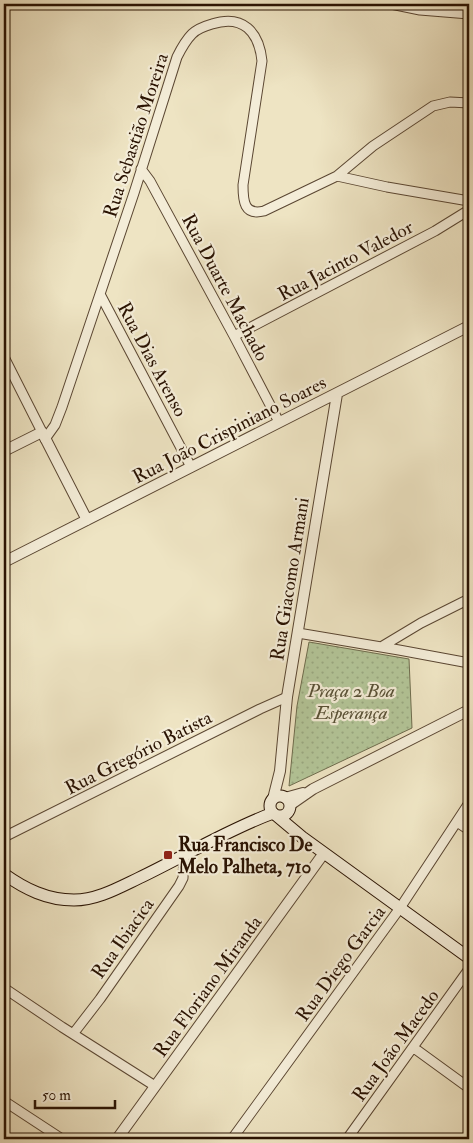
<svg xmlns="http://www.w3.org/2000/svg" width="473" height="1143" font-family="'IM FELL Double Pica',serif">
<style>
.park{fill:url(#park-dots);stroke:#6e6c4d}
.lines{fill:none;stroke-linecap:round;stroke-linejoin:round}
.minor-casing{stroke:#5a4632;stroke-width:11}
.tertiary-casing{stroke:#5a4632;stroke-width:12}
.secondary-casing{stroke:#291202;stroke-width:13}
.minor{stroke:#f4edd8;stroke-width:9}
.tertiary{stroke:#f4edd8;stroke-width:10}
.secondary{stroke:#f4edd8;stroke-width:11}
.poi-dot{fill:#8f2418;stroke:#f4edd8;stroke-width:2}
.labels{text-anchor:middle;stroke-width:4.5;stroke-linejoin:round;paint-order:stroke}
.street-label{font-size:19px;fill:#291202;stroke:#f4edd8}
.park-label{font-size:19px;font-style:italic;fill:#595136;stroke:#f4edd8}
.poi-label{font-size:19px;font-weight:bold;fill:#291202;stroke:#f4edd8;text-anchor:start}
</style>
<defs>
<pattern id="park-dots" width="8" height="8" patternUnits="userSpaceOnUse" patternTransform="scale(1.25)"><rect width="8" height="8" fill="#b3c598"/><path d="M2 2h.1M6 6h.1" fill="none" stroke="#9aa881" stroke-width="1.8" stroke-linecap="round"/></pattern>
</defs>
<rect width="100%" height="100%" fill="#eee4c3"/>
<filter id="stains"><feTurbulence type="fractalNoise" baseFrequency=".004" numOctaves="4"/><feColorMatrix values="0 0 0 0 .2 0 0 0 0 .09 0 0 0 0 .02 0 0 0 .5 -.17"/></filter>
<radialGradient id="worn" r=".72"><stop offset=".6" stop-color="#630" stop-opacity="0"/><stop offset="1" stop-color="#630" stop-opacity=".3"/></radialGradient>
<!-- park -->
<path class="park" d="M309 642 409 659 412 728 289 786 297 706Z"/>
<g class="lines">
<!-- minor casing -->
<g class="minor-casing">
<path id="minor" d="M391 4 420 10 469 14
M141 169 150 181 234 336 279 422
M337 176 387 187 469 201
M100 294 191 467
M234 336 435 231 469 210
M4 357 42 432
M45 439 55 425 62 407 134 193 177 57C181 49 185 41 192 34 197 29 205 26 212 24 243 14 259 32 262 61L243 185C243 201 244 216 264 211L337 176 373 146 433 106 450 102 469 103
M298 633 399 650 469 663
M381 647 421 623 469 599
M457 822 469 830
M4 837 260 709 287 697
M4 988 62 1027 155 1086
M73 1034 100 999 179 886 183 878 184 856
M414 1048 469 1088
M4 1101 62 1139
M232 1139 400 908 469 803
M347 1139 469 969
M465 1139 469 1134"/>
</g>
<!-- tertiary casing -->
<g class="tertiary-casing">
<path id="tertiary" d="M4 451 42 432 87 520
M4 562 469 326
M285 798 303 793
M273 799 280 771 287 697 337 394
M290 805 313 789 469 710
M117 1139 324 853"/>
</g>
<!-- secondary casing -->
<g class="secondary-casing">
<path id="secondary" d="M270 806a10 10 0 1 1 20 0a10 10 0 1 1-20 0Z
M277 816 302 837 469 958
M4 874C25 889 47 900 74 900 97 900 118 888 139 878 183 857 227 830 273 813"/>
</g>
<!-- minor -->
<use href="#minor" class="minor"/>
<!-- tertiary -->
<use href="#tertiary" class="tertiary"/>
<!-- secondary -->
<use href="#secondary" class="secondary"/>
</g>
<!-- markers -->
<rect class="poi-dot" x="163" y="850" width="10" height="10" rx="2.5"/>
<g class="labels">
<!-- street labels -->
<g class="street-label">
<text transform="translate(135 135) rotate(-72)" y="7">Rua Sebastião Moreira</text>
<text transform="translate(345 260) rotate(-28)" y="7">Rua Jacinto Valedor</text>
<text transform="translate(226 287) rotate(62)" y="7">Rua Duarte Machado</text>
<text transform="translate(153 359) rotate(62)" y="7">Rua Dias Arenso</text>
<text transform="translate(229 429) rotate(-27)" y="7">Rua João Crispiniano Soares</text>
<text transform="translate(289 579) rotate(-81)" y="7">Rua Giacomo Armani</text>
<text transform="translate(138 752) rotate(-27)" y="7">Rua Gregório Batista</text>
<text transform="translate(122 938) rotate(-55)" y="7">Rua Ibiacica</text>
<text transform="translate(340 963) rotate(-54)" y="7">Rua Diego Garcia</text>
<text transform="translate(207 986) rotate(-54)" y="7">Rua Floriano Miranda</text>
<text transform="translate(395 1045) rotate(-54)" y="7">Rua João Macedo</text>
</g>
<!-- park labels -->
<g class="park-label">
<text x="351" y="697">Praça 2 Boa<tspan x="351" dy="22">Esperança</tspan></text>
</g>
<!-- poi labels -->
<g class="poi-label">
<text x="178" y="851">Rua Francisco De<tspan x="178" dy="22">Melo Palheta, 710</tspan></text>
</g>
</g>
<!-- margin -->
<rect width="473" height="1143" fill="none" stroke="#eee4c3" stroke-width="20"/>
<rect x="5" y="5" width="463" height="1133" fill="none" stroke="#291202" stroke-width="2.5"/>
<rect x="10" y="10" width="453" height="1123" fill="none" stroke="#291202"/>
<!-- scale -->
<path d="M35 1100v8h80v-8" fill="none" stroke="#291202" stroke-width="2.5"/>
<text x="42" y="1100" font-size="15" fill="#291202" stroke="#f4edd8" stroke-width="4" paint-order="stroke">50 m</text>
<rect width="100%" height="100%" filter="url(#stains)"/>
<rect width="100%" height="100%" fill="url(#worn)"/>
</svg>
